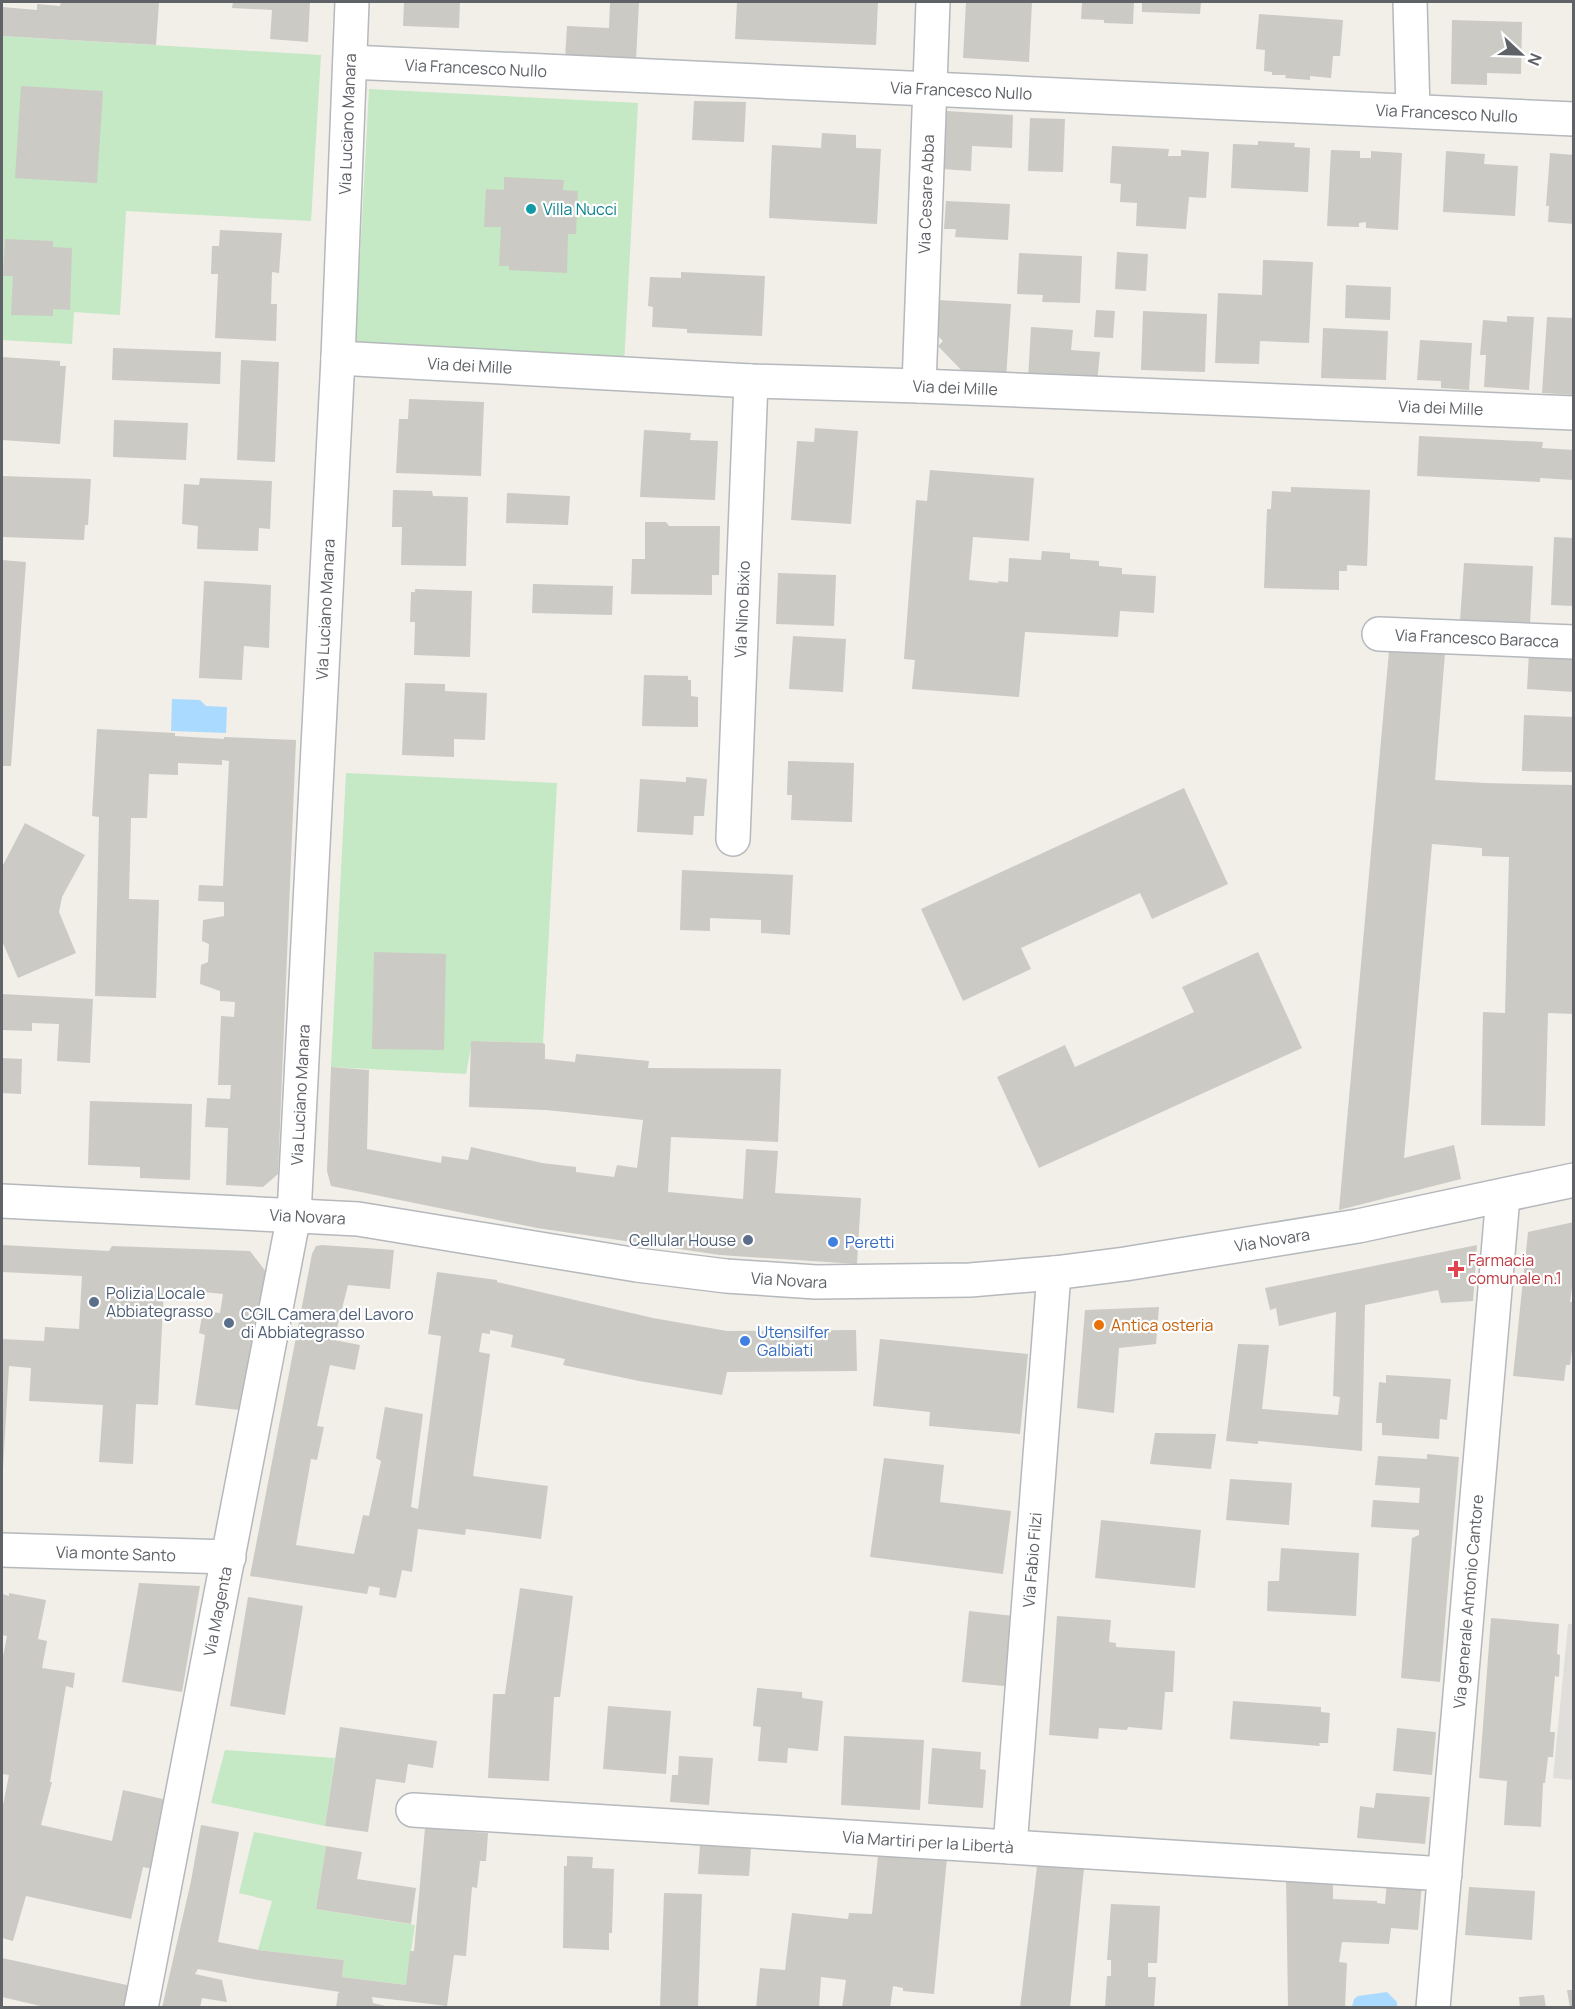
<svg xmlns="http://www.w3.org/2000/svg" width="1575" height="2009" font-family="Manrope,sans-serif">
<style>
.industrial{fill:#e0deda}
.green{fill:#c5e8c5}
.water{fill:#aadaff}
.building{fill:#cccac5}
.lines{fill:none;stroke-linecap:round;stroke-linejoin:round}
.minor-casing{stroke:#b5b8bc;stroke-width:36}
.minor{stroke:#fff;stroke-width:33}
.culture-dot{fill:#0f9aa8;stroke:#fff;stroke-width:2}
.service-dot{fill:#5c6f8a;stroke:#fff;stroke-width:2}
.shop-dot{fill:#3f7fe0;stroke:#fff;stroke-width:2}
.health-dot{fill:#e0444e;stroke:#fff;stroke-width:2}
.food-dot{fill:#e8710a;stroke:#fff;stroke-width:2}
.labels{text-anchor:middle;stroke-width:4.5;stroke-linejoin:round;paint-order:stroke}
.street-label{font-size:16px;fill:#5f6368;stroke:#fff}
.culture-label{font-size:16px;fill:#0d838f;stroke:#fff;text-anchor:start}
.service-label{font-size:16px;fill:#4e5e75;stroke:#fff;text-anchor:start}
.shop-label{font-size:16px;fill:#366cbe;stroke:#fff;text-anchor:start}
.health-label{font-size:16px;fill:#be3a42;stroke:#fff;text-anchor:start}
.food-label{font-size:16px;fill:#c56008;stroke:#fff;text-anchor:start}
</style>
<rect width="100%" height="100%" fill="#f1efe8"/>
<!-- industrial -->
<path class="industrial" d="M1568 1624H1574L1573 1780 1553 1778Z"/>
<!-- green -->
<path class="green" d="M2 36 321 55 311 221 126 211 120 315 74 312 72 344 2 340Z
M369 89 638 103 624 365 355 352Z
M346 773 557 783 543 1043 472 1041 466 1074 331 1067Z
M225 1750 335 1758 325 1826 211 1803Z
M254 1832 326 1846 316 1909 415 1925 406 1985 342 1977 344 1960 258 1950 272 1901 239 1893Z"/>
<!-- water -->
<path class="water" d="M172 699 200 700 206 706 227 707 226 733 171 731Z
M1387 1992 1397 2002V2007H1352L1354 1999 1358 1996Z"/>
<!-- building -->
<path class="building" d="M61 2H159L156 45 2 36V7L37 10V4L60 6Z
M233 2H310L308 42 270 39 272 10 232 8Z
M404 2H460L459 28 403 26Z
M610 2H639L636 60 565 58 567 26 609 28Z
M737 2H878L876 45 735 39Z
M966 2H1032L1029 62 963 58Z
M1082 2H1134L1133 24 1104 23V20L1081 19Z
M1142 2H1201L1200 14 1142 12Z
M1259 14 1343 20 1340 56H1333L1331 78 1310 76V80L1285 78 1286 75H1272V72L1264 71 1265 50 1256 49Z
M1452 20 1522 22 1521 74 1487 73V85L1451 84Z
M21 86 103 91 97 183 15 178Z
M694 101 746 102 744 142 692 140Z
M946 111 1013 115 1012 148 972 146 971 171 942 169Z
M1030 118 1065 119 1063 172 1028 171Z
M822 133 856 135V148L881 149 877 224 769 218 772 145 821 148Z
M1258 141 1295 143 1294 147 1310 148 1308 192 1231 188 1233 144 1258 145Z
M1112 146 1169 149 1168 156H1181V150L1209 152 1206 198 1189 197 1186 229 1136 226 1137 203 1120 202 1121 184 1110 183Z
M1331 150 1360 151V158H1371V151L1402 153 1398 230 1366 228V222L1359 223V227L1327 226Z
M1446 151 1485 154 1484 164 1518 166 1515 216 1443 212Z
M1550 153 1574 155V224L1548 222 1549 206H1546Z
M504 177 564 180 563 190 578 191 576 234H568L567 273 509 270V266H499L501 227H484L486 189 504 190Z
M946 201 1010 204 1008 240 955 237 956 229H944Z
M220 230 282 233 279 273 272 272 271 304H277L276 341 215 338 218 274H211L212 246H219Z
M5 239 53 241V247L72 248 70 310 53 309V316L11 315 13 276H3Z
M1117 252 1148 254 1146 291 1115 289Z
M1019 253 1082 256 1080 303 1042 302 1043 295 1017 294Z
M1263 260 1313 262 1309 343 1260 341 1259 364 1215 363 1218 293 1262 295Z
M681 272 765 276 762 336 687 333V329L652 327 653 307 648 306 650 277 681 278Z
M1346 285 1391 287 1390 320 1345 318Z
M937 300 1011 304 1006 379 976 378 969 370 965 374 938 346 943 341 935 333Z
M1096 310 1115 311 1113 338 1094 337Z
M1143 311 1207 314 1205 372 1141 370Z
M1507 316 1534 317 1529 390 1484 387 1486 355H1480L1483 320 1507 322Z
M1547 317 1574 318V395L1542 393Z
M1031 327 1073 330 1071 350 1100 352 1097 383 1028 379Z
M1323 328 1388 331 1386 380 1321 378Z
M1420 340 1472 343 1469 390 1441 388V381L1417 380Z
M113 348 221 352 220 384 112 380Z
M2 357 60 361V366H66L60 444 2 440Z
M241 360 279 362 275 462 237 460Z
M409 399 484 402 481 476 396 473 399 419H408Z
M114 420 188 423 186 460 113 457Z
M815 428 858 431 851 524 791 520 797 441 814 442Z
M644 430 691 433 690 440 718 441 715 500 640 497Z
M1419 436 1543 442 1542 448 1574 450 1573 480 1540 478V482L1417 476Z
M930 470 1034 478 1029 541 973 537 969 580 999 583 997 581 1008 582 1009 558 1041 560 1042 551 1070 553V559L1099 561V566L1122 568V574L1156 576 1154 613 1120 611 1118 637 1025 632 1019 697 912 689 915 660 904 659 916 500 927 501Z
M2 476 91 479 88 525H85L84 540 2 537Z
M200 478 272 481 270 529 259 528 258 551 197 549 198 526 182 524 184 484 199 485Z
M1291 487 1370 490 1367 566 1347 565V571H1339V590L1264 588 1267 509H1271L1272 491 1291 492Z
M393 490 432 491 433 496 468 497 466 566 401 565 402 527H392Z
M507 493 570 496 568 525 506 523Z
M645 522H666L669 526H720L719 575H712V595L631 594 632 559H645Z
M1554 537 1574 538V606L1551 605Z
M2 560 26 562 11 766H2Z
M1464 563 1533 566 1530 625 1460 621Z
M778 573 836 575 834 626 776 624Z
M204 581 271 585 269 648 244 646 242 680 199 678Z
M533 584 613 586 612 615 532 613Z
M415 589 472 591 470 657 414 655 415 622H410L411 592H415Z
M793 636 846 639 843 692 789 689Z
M1389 651 1445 653 1435 780 1484 783 1574 785V1014L1548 1013 1545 1126 1481 1125 1483 1012 1505 1013 1509 857 1482 856V848L1432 844 1404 1158 1454 1145 1461 1179 1339 1210Z
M1529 652 1574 655V692L1527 689Z
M644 675 688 676V680H691V696L698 697V727L642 726Z
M405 683 445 684V691L487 693 485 740 454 739V757L402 755Z
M1524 715 1574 717V772L1522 771Z
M97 729 175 733V736L224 739V737L296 740 278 1174 263 1187 226 1185 228 1128 205 1127 207 1098 230 1099 231 1085H218L221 1016 234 1017 235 1002 220 1001V991L200 984 201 965 208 962 209 944 202 941 203 920 224 916V902L198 901 199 885 223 886 229 761 222 760V765L178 763V775L149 774 147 818H131L129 899 159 900 156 998 95 996 99 817 92 816Z
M788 761 854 763 852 822 791 820 792 795H787Z
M686 777 707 779 704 816H694L693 835 637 832 640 779 686 782Z
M1184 788 1228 884 1152 919 1140 893 1021 948 1031 969 963 1001 921 909Z
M25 823 85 855 62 897 59 912 76 953 18 978 2 941V867Z
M682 870 793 875 790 935 761 933V920L710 918V931L680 930Z
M374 952 446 954 444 1050 372 1049Z
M1258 952 1302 1048 1039 1168 997 1077 1065 1045 1075 1067 1194 1012 1182 987Z
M2 994 93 999 90 1063 57 1061 59 1024 32 1023V1031L2 1030Z
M471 1041 543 1043 545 1044V1059L575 1062 576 1054 649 1061 648 1068 781 1069 778 1142 671 1137 668 1192 743 1199 746 1149 778 1151 775 1193 861 1198 857 1264 720 1255 537 1228 331 1186 327 1171 331 1067 369 1070 367 1149 441 1163 442 1156 468 1160 471 1147 542 1163 576 1167V1172L614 1177 617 1165 637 1168 643 1120 546 1110 469 1107Z
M2 1058 22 1059 21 1094 2 1093Z
M90 1101 192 1104 190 1180 140 1178V1167L88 1165Z
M1574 1222V1273L1570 1302H1574L1572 1322 1574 1323V1335L1570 1365H1566L1564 1381 1513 1376 1528 1232Z
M2 1245 109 1251 112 1246 250 1251 267 1273 240 1410 195 1405 205 1335 199 1333 203 1311 220 1313 223 1294 164 1288 158 1405 136 1404 133 1464 99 1462 103 1405 29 1401 31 1368 9 1366 3 1468H2V1339L44 1341 45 1327 79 1329 82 1276 2 1272Z
M322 1245 394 1250 390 1289 348 1285 334 1340 360 1345 355 1370 330 1365 317 1426 324 1427 317 1460 311 1459 296 1545 354 1554 363 1515 369 1516 381 1461 376 1458 385 1407 423 1414 411 1507 418 1509 441 1336 428 1334 437 1272 497 1280V1282L653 1318 727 1331 856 1330 857 1371 727 1372 722 1395 639 1381 563 1365 565 1359 511 1347 513 1335 490 1330V1334L482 1333 479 1352 490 1354 473 1476 548 1486 541 1539 466 1529 465 1535 418 1529 412 1572 402 1570 396 1598 379 1595 380 1588 369 1586 367 1594 250 1576 312 1254 316 1246Z
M1477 1245 1473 1301 1441 1303 1438 1290 1365 1305 1362 1451 1258 1441V1444L1226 1441 1238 1344 1269 1345 1262 1409 1338 1415 1340 1397 1333 1396 1336 1312 1279 1326 1276 1308 1270 1310 1265 1288Z
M1159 1307 1156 1344 1119 1348 1114 1413 1077 1408 1085 1310Z
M880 1339 1028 1354 1020 1434 929 1426 930 1412 873 1406Z
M1386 1375 1451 1379 1447 1420 1440 1419 1439 1439 1382 1435V1423H1376L1379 1382 1386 1383Z
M1155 1433 1216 1434 1211 1469 1150 1464Z
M1427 1454 1459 1457 1440 1682 1401 1678 1412 1538 1419 1535V1530L1371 1527 1373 1500 1419 1503 1420 1488 1375 1485 1378 1456 1427 1459Z
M884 1458 944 1465 940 1502 1011 1511 1003 1574 870 1557Z
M1230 1479 1292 1483 1289 1525 1226 1520Z
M1101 1520 1201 1530 1195 1588 1095 1578Z
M1281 1548 1359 1553 1356 1616 1267 1611 1268 1581H1279Z
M139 1583 200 1586 182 1692 122 1682Z
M520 1588 573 1596 560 1697H554L549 1781 488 1778 493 1694H505Z
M9 1593 46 1600 38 1639 47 1641 42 1668 75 1673 73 1688 66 1686 50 1782H52L41 1825 112 1841 123 1790 172 1801 158 1870 143 1867 131 1919 26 1896 13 1941 2 1938V1810L9 1775 2 1774V1661L7 1636 2 1635V1594L9 1596Z
M248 1597 303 1606 285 1715 230 1706Z
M969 1611 1022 1617 1015 1687 962 1682Z
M1057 1616 1111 1620 1109 1642 1116 1643V1647L1175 1651 1173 1692H1165L1162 1730 1128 1727 1127 1730 1099 1728 1098 1739 1049 1735Z
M1491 1618 1559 1624 1557 1654 1560 1655 1559 1677 1555 1676 1550 1732H1555L1553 1757H1548L1545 1783H1543L1541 1827 1504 1825 1507 1781 1479 1778Z
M757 1688 802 1692V1698L823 1701 818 1751 788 1748 787 1763 758 1761 761 1727 753 1726Z
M1233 1701 1321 1707V1712L1330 1713 1328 1743H1319L1320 1746 1230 1739Z
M608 1706 671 1711 666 1774 603 1769Z
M340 1727 437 1741 433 1768 408 1764 405 1783 376 1779 368 1832 325 1826Z
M1397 1728 1436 1732 1432 1775 1393 1771Z
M844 1736 924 1740 920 1810 841 1805Z
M932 1748 981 1752 980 1769 986 1770 983 1808 928 1804Z
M679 1756 713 1758 709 1805 670 1802 672 1775H678Z
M1376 1793 1430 1797 1425 1844 1357 1838 1360 1806 1374 1808Z
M201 1825 239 1832 218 1942 258 1950 344 1960 342 1977 406 1985 410 1951H414L425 1828 488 1833 486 1861H480L477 1888 472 1887 466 1956 454 1955 447 2006 372 1997 373 2003 394 2008H336L338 1993 340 1992 253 1979 198 1969 195 1974 222 1980 227 2002 202 1998 200 2008H162L191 1881Z
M700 1845 751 1848 749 1876 698 1874Z
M326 1846 362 1852 357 1879 416 1888 411 1924 316 1909Z
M916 1855 947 1858 934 1994 903 1991V1988L893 1986 890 2008H842L846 1980 821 1977 819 2008H756L760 1968 785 1970 792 1913 848 1919 849 1913 872 1914 878 1856 916 1858Z
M567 1856 593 1857 592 1868 614 1869 612 1933H609V1950L563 1948 564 1866H567Z
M1038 1858H1085L1070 2008H1020Z
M1286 1875 1333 1878V1899L1377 1901V1903L1385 1904 1387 1880 1422 1883 1418 1930 1391 1928 1389 1944 1342 1942 1339 1962 1347 1963 1345 2008H1288Z
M1469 1887 1535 1891 1532 1940 1465 1935Z
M664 1893 702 1894 698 2008H660Z
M1111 1904 1160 1906 1157 1963H1148V1977H1156L1154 2008H1105L1107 1976H1111V1960H1107Z
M2 1958 136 1987 132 2008H49L2 1997Z
M1567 1990H1574V2008H1570Z
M1544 1995 1546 2008H1520L1519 1997Z"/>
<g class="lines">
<!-- minor casing -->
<g class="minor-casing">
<g id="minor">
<path d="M1410 2 1413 111"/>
<path id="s1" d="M350 62 1574 119"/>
<path id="s2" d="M338 358 751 381 919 386 1574 413"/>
<path id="s3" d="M919 386 933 2"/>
<path id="s4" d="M1379 634 1574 642"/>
<path id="s5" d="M733 839 751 381"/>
<path id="s6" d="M2 1201 358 1219 637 1265 726 1276 816 1282 970 1280 1054 1273 1125 1264 1358 1226 1574 1180"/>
<path id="s7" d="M2 1550 229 1557"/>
<path id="s8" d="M413 1810 1445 1874"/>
<path id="s9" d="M1010 1847 1054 1273"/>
<path id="s10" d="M141 2008 294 1215 338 358 352 2"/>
<path id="s11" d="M1433 2008 1503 1196"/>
</g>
</g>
<!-- minor -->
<use href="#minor" class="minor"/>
</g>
<!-- markers -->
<circle class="culture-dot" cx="531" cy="209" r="6"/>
<g class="service-dot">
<circle cx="748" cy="1240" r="6"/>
<circle cx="94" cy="1302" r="6"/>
<circle cx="229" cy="1323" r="6"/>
</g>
<g class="shop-dot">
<circle cx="833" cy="1242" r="6"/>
<circle cx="745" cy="1341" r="6"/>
</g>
<path class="health-dot" d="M1453 1260h6v6h6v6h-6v6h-6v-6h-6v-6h6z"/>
<circle class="food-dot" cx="1099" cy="1325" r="6"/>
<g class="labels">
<!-- street labels -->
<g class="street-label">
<text dy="6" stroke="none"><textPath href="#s1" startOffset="126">Via Francesco Nullo</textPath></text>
<text dy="6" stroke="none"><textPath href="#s1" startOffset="612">Via Francesco Nullo</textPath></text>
<text dy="6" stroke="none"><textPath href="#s1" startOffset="1098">Via Francesco Nullo</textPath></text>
<text dy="6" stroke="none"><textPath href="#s10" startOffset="1900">Via Luciano Manara</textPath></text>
<text dy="6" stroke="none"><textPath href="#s3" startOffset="192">Via Cesare Abba</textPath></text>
<text dy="6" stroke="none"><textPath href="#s2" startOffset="132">Via dei Mille</textPath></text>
<text dy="6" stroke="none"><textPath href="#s2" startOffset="618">Via dei Mille</textPath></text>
<text dy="6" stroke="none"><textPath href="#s2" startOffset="1104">Via dei Mille</textPath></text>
<text dy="6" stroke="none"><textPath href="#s10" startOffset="1414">Via Luciano Manara</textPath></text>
<text dy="6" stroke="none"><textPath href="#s5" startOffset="230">Via Nino Bixio</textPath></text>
<text dy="6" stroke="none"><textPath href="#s4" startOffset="98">Via Francesco Baracca</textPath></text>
<text dy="6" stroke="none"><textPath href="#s10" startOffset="928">Via Luciano Manara</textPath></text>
<text dy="6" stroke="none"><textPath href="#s6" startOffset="306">Via Novara</textPath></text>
<text dy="6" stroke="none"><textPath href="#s6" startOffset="1278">Via Novara</textPath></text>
<text dy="6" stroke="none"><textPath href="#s6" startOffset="792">Via Novara</textPath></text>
<text dy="6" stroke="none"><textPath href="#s7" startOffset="114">Via monte Santo</textPath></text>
<text dy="6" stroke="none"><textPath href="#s9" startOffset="288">Via Fabio Filzi</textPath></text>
<text dy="6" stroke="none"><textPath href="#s11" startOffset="408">Via generale Antonio Cantore</textPath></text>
<text dy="6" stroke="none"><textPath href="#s10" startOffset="404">Via Magenta</textPath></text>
<text dy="6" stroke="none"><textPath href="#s8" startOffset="516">Via Martiri per la Libertà</textPath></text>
</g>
<!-- culture labels -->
<g class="culture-label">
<text x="543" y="215">Villa Nucci</text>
</g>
<!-- service labels -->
<g class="service-label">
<text x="736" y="1246" text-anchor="end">Cellular House</text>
<text x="106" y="1299">Polizia Locale<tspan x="106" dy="18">Abbiategrasso</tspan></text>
<text x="241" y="1320">CGIL Camera del Lavoro<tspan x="241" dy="18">di Abbiategrasso</tspan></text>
</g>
<!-- shop labels -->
<g class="shop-label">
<text x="845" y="1248">Peretti</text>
<text x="757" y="1338">Utensilfer<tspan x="757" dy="18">Galbiati</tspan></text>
</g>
<!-- health labels -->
<g class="health-label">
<text x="1468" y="1266">Farmacia<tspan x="1468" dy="18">comunale n.1</tspan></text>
</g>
<!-- food labels -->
<g class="food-label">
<text x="1111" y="1331">Antica osteria</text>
</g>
</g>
<!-- border -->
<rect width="1575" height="2009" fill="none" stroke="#5f6368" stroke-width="6"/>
<!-- north arrow -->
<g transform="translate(1521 54) rotate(112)" stroke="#ffffff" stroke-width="4.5" paint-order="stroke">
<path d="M0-4.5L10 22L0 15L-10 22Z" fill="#5f6368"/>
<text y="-9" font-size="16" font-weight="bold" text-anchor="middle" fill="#5f6368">N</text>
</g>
</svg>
